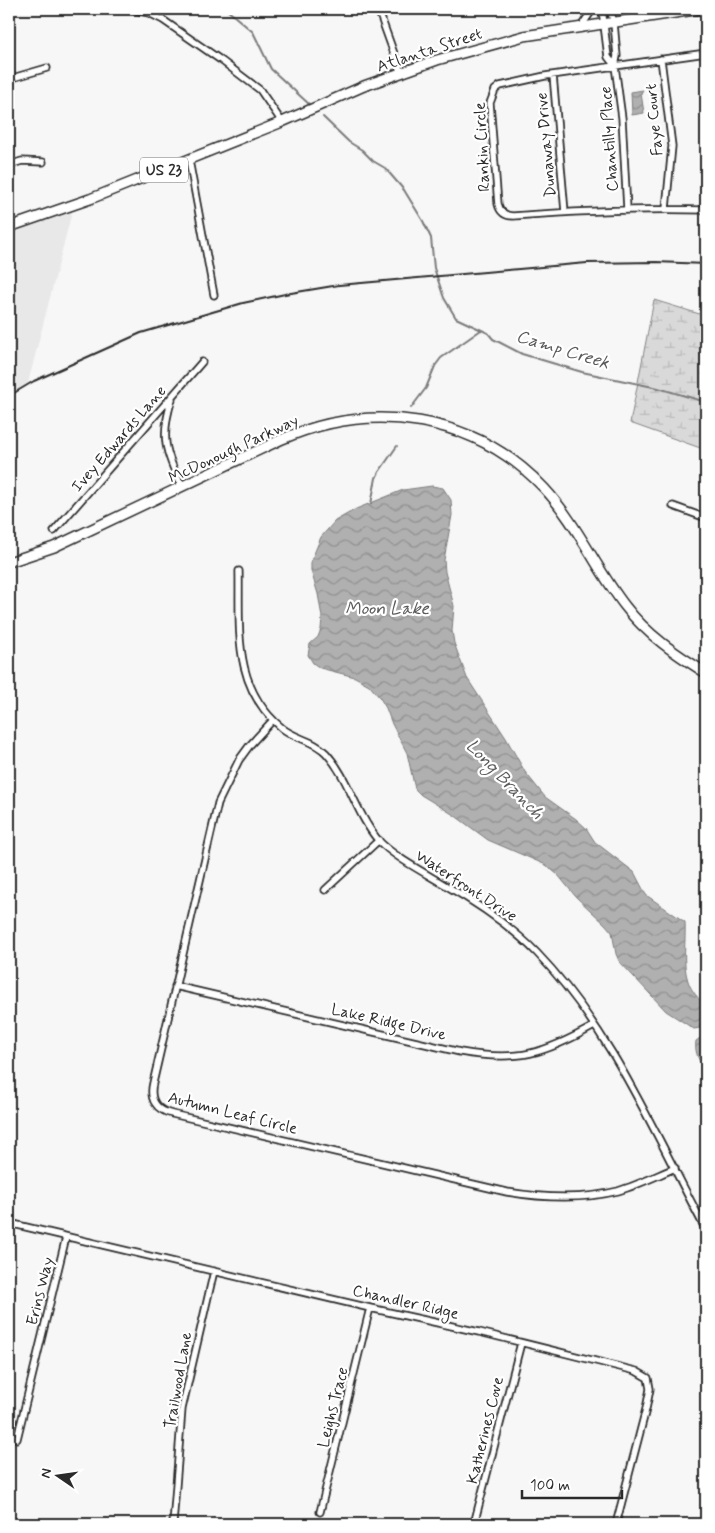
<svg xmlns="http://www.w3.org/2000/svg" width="715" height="1533" font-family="Mynerve,sans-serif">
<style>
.built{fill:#e8e8e8}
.wetland{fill:url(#wetland-marsh);stroke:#828282}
.water{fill:url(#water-waves);stroke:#7b7b7b}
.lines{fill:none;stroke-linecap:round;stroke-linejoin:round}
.stream{stroke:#7b7b7b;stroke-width:2}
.street-casing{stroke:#2b2b2b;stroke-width:9}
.secondary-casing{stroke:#2b2b2b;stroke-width:12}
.primary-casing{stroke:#2b2b2b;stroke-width:12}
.street{stroke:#fff;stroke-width:5.5}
.secondary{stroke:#fff;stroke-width:9}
.primary{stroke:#fff;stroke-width:9}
.rail{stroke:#2b2b2b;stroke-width:2}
.labels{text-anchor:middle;stroke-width:4.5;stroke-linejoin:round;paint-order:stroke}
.shield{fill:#fff;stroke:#6b6b6b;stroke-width:1}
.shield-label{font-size:15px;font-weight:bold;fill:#2b2b2b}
.street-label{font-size:16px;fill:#2b2b2b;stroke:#fff}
.water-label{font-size:18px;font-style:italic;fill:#5a5a5a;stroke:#fff}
</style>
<defs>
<pattern id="wetland-marsh" width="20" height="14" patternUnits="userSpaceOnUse" patternTransform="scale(1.25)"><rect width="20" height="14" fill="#d9d9d9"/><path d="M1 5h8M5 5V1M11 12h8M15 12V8" fill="none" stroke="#bababa"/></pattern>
<pattern id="water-waves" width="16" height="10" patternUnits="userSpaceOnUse" patternTransform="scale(1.25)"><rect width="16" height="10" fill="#b0b0b0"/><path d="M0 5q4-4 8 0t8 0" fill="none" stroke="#8f8f8f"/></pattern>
</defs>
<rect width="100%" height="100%" fill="#f7f7f7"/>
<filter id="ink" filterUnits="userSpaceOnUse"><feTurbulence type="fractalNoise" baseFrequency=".02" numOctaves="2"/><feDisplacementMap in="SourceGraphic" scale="10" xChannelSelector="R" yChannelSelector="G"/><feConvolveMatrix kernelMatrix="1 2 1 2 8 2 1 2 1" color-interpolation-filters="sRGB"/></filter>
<g filter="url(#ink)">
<!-- built -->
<path class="built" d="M73 208 28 383 9 395V228Z"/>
<!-- wetland -->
<path class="wetland" d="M654 300 706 316V450L630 423Z"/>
<!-- water -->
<path class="water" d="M643 90 641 93 644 113 632 115 631 92Z
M432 486 443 488 451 500 452 515 444 560 445 572 454 606 452 631 454 643 467 678 506 738 525 772 545 797 576 819 586 828 595 842 634 872 646 895 685 922C686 941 682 963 688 981 691 991 699 999 706 1006V1027L694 1029 666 1011 619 961 616 954 612 932 605 924 576 897 558 875 546 865 488 840 454 815 421 795 415 789 407 753 392 724 386 708 380 698 369 685 355 677 320 668 313 663 308 655 310 644 318 637 321 629 322 617 318 594 311 571V561L321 537 335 521 356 509 403 490Z
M706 1034V1072C700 1062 694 1053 696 1041Z"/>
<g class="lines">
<!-- stream -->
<path class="stream" d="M226 9 253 32 271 69 310 105
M323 117 349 142 362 150 373 161 385 168 404 190 423 221 431 238 434 268 444 298 456 318 488 333 493 339 522 354 582 372 658 388 706 402
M411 408 426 388 435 366 441 358 481 330
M371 504 376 478 379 472 397 446
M700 1026 706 1036"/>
<!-- street casing -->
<g class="street-casing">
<path id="street" d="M131 9 149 13 163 20 222 61 260 90 282 122
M378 9 401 73
M602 9 608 57 615 66
M610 9 614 23 617 56 615 66 622 118 627 209
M580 28 593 9
M706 53 545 76 500 86 495 90 490 103 498 204C500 212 505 216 513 216 577 211 641 208 706 210
M661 59 672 146 666 209
M553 75 565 212
M9 79 47 68
M189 160 214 295
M9 165 22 161 43 162
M172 399C160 437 165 452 182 487
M673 506 706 518
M54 531 202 362
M239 571C240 630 232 687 282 728 295 739 314 740 326 753 349 778 356 814 378 840 394 857 425 873 445 885 478 904 510 925 537 953 613 1032 655 1135 706 1230
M273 720 250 745 239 760 218 803 153 1083C149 1099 156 1110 172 1114L507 1192C543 1198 582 1200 618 1191 638 1185 656 1176 675 1168
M325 890 379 840
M175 986 460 1052C518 1062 544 1054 594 1026
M9 1223 370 1308 479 1332 636 1371 648 1378 650 1389 646 1409 616 1524
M17 1439 66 1237
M320 1512 370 1308
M173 1524 182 1409 214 1271
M474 1524 521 1343"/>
</g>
<!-- secondary casing -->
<g class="secondary-casing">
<path id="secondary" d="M9 562 54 547 280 440C370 400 474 414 544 488 577 523 596 569 625 606 647 635 676 654 706 673"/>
</g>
<!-- primary casing -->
<g class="primary-casing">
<path id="primary" d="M9 227 90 199 282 122 364 86 437 60 524 36 701 9"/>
</g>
<!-- street -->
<use href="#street" class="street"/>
<!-- secondary -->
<use href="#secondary" class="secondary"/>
<!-- primary -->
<use href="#primary" class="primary"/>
<!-- rail -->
<path class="rail" d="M9 396 34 381 141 333 243 303 285 294 339 285 587 263 656 262 706 264"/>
</g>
</g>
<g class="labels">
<!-- shield labels -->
<rect class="shield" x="140" y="157.5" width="48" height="25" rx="4"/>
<g class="shield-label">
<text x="164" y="175">US 23</text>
</g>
<!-- street labels -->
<g class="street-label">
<text transform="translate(429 49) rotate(-18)" y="6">Atlanta Street</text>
<text transform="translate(653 120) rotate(-95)" y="6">Faye Court</text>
<text transform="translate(608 139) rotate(-94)" y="6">Chantilly Place</text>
<text transform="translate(545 145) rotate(-95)" y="6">Dunaway Drive</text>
<text transform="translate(481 147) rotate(-93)" y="6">Rankin Circle</text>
<text transform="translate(118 438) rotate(-49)" y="6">Ivey Edwards Lane</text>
<text transform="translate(233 448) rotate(-25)" y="6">McDonough Parkway</text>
<text transform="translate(467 885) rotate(33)" y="6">Waterfront Drive</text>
<text transform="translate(389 1021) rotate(13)" y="6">Lake Ridge Drive</text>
<text transform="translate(233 1112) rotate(14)" y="6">Autumn Leaf Circle</text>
<text transform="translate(39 1291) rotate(-76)" y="6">Erins Way</text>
<text transform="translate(406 1301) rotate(13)" y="6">Chandler Ridge</text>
<text transform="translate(177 1380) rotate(-80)" y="6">Trailwood Lane</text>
<text transform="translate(332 1407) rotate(-76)" y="6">Leighs Trace</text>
<text transform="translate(484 1430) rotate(-76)" y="6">Katherines Cove</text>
</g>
<!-- water labels -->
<g class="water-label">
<text transform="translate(563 349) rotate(17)" y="6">Camp Creek</text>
<text x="387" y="614">Moon Lake</text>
<text transform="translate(505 779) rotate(46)" y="6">Long Branch</text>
</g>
</g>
<!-- margin -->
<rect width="715" height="1533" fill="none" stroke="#fff" stroke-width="30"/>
<rect x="15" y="15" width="685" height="1503" fill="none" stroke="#2b2b2b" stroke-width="2" filter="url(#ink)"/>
<!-- north arrow -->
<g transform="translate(58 1476) rotate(283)" stroke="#ffffff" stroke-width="4" paint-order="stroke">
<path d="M0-4L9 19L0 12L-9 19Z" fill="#2b2b2b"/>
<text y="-8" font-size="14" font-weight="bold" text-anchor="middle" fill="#2b2b2b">N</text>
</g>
<!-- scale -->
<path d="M522 1490v8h100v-8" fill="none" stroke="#2b2b2b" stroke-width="2.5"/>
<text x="530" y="1490" font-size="15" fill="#2b2b2b" stroke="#ffffff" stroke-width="4" paint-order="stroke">100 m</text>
</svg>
